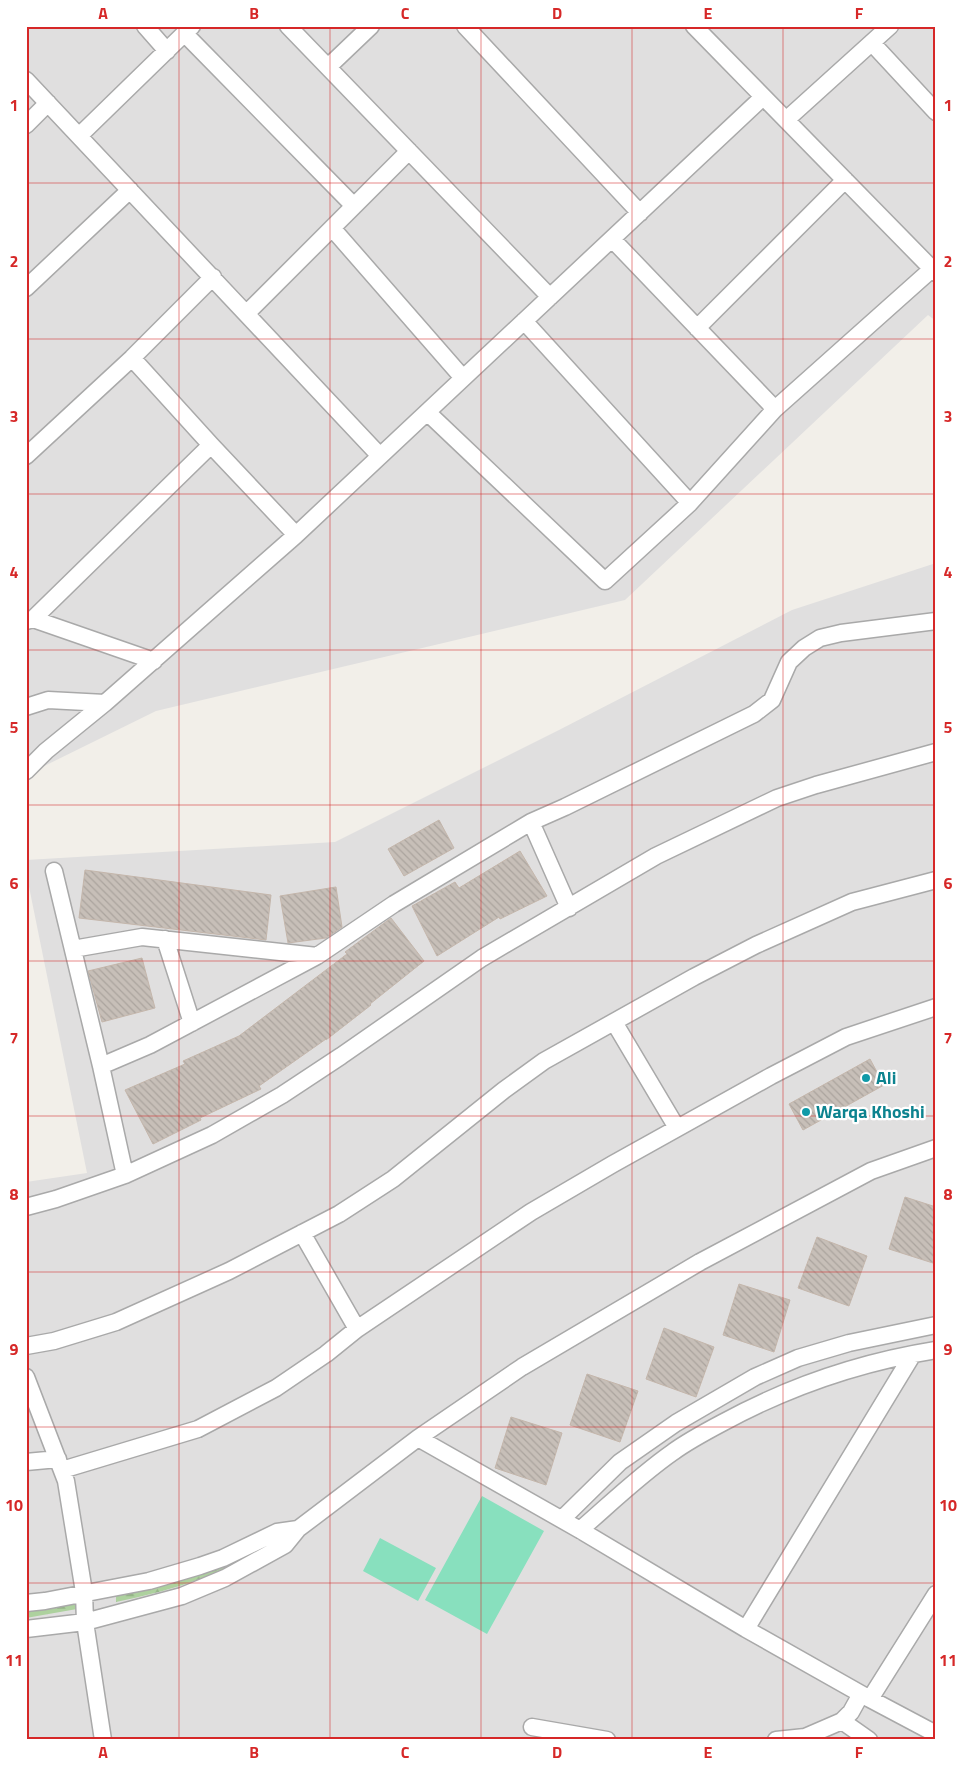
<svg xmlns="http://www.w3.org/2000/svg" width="962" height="1766" font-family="'Titillium Web',sans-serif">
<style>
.residential{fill:#e0dfdf}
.forest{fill:url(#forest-firs)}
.pitch{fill:#88e0be}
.building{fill:url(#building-back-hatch);stroke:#c4b6ab}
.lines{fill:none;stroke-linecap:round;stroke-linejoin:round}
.minor-casing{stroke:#a9a9a9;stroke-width:19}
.minor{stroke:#fff;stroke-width:16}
.grid{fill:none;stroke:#d62828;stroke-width:1;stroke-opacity:0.55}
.culture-dot{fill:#0f9aa8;stroke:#fff;stroke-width:2}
.labels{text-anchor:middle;stroke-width:4.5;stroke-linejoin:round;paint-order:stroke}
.culture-label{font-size:18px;font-weight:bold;fill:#0d838f;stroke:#fff;text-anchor:start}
.neatline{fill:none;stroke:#d62828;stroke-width:2}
.grid-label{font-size:16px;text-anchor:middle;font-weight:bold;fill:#d62828}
</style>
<defs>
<pattern id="forest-firs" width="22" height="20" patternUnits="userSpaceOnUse" patternTransform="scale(1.25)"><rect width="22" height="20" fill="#add19e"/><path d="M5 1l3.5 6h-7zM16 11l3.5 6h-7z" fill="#95b388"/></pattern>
<pattern id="building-back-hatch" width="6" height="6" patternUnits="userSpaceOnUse" patternTransform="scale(1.25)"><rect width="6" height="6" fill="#c7bfb8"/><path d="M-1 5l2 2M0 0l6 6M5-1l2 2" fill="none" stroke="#aba49e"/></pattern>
</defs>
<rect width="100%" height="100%" fill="#f2efe9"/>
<!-- residential -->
<path class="residential" d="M26 26H936V321L928 315 625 600 156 711 26 775Z
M936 563V1740H26V1182L87 1173 26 872V860L335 842 559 730 792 610Z"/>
<!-- forest -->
<path class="forest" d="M262 1549C217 1577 168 1591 116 1602V1596L177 1582 200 1575Z
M79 1601 77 1609 26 1618V1609Z"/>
<!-- pitch -->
<path class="pitch" d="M482 1496 544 1531 487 1634 425 1600Z
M380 1538 436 1568 418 1601 363 1571Z"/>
<!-- building -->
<path class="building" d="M439 820 454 848 404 876 388 849Z
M520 851 547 896 500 919 499 917 437 956 412 906 455 882 459 888Z
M85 870 271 895 266 940 79 918Z
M336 887 342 927 326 938 288 943 280 896Z
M391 918 424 961 370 1004 371 1005 326 1040V1039L259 1086 261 1089 200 1118 201 1120 153 1144 125 1090 185 1064 183 1061 239 1036 347 954 345 952Z
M142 958 155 1008 102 1022 88 971Z
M870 1059 884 1085 803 1130 789 1104Z
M905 1197 936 1207V1264L889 1249Z
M817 1237 867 1256 849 1306 798 1288Z
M739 1284 790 1300 774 1352 723 1335Z
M664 1328 714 1347 696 1397 646 1379Z
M587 1374 638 1391 620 1442 570 1425Z
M511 1417 562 1433 546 1485 495 1468Z"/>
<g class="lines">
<!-- minor casing -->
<g class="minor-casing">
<path id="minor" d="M145 26 167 51
M288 26 550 297
M465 26 640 213
M694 26 936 273
M185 34 354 206
M872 43 936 112
M328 67 371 26
M26 80 380 456
M786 120 890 26
M26 125 48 103
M79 136 192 26
M332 228 463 378
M612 239 775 409
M26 288 130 190
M247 313 409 151
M524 321 690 503
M697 328 845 180
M132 358 211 445 296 535
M427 412 605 581 690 503 775 409 932 269
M26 456 132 358 213 277
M33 619 211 445
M26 621 33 619 154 661
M26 707 48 700 105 703 296 535 763 97
M26 771 46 751 105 703
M531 822 569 908
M54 871 101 1066 125 1175
M165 939 192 1023
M73 949 142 937 317 956
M614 1022 677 1128
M101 1066 150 1045 317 956 394 904 531 822 565 807 754 714 772 700 789 662 804 648 820 638 841 633 936 621
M26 1207 56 1199 125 1175 212 1135 282 1095 341 1056 482 958 656 856 777 798 816 785 936 752
M302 1233 357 1329
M26 1346 54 1341 116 1322 229 1271 339 1214 393 1179 504 1090 544 1061 694 977 756 945 852 902 936 880
M26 1377 66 1481 84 1592 85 1622 103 1740
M418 1438 580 1530 746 1629 870 1699 936 1734
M26 1462 58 1459
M62 1470 198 1429 276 1388 326 1354 357 1329 531 1212 613 1164 771 1076 846 1037 936 1007
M562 1519 620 1462 676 1423 755 1377 798 1358 849 1343 936 1325
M580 1530C611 1503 640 1475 673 1452 688 1441 705 1432 722 1423 788 1387 861 1362 936 1350
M26 1603 45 1601 149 1581 200 1566 223 1558 277 1532 298 1529
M26 1629 85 1622 182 1596 225 1578 285 1545 298 1529 418 1438 522 1367 700 1262 871 1171 936 1148
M746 1629 913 1354
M870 1699 936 1594
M842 1721 869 1740
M532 1727 607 1740
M776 1740 805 1737 842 1721 851 1712 861 1694"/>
</g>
<!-- minor -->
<use href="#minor" class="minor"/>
</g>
<!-- grid -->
<path class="grid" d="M179 26V1740M330 26V1740M481 26V1740M632 26V1740M783 26V1740M26 183H936M26 339H936M26 494H936M26 650H936M26 805H936M26 961H936M26 1116H936M26 1272H936M26 1427H936M26 1583H936"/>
<!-- markers -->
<g class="culture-dot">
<circle cx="866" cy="1078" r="5"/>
<circle cx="806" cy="1112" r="5"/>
</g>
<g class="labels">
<!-- culture labels -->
<g class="culture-label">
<text x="876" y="1084">Ali</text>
<text x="816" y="1118">Warqa Khoshi</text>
</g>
</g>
<!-- border -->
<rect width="962" height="1766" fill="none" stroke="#ffffff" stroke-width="55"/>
<rect x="28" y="28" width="906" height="1710" class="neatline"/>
<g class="grid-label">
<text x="103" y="19">A</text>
<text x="254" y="19">B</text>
<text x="405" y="19">C</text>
<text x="557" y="19">D</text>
<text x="708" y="19">E</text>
<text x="859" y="19">F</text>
<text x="14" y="111">1</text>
<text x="948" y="111">1</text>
<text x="14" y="267">2</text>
<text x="948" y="267">2</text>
<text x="14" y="422">3</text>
<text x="948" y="422">3</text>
<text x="14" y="578">4</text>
<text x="948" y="578">4</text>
<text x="14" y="733">5</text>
<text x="948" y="733">5</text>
<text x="14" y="889">6</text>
<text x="948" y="889">6</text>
<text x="14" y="1044">7</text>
<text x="948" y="1044">7</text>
<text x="14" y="1200">8</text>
<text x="948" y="1200">8</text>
<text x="14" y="1355">9</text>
<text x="948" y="1355">9</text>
<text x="14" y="1511">10</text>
<text x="948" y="1511">10</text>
<text x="14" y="1666">11</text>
<text x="948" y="1666">11</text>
<text x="103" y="1758">A</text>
<text x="254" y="1758">B</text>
<text x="405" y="1758">C</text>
<text x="557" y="1758">D</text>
<text x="708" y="1758">E</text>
<text x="859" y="1758">F</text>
</g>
</svg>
